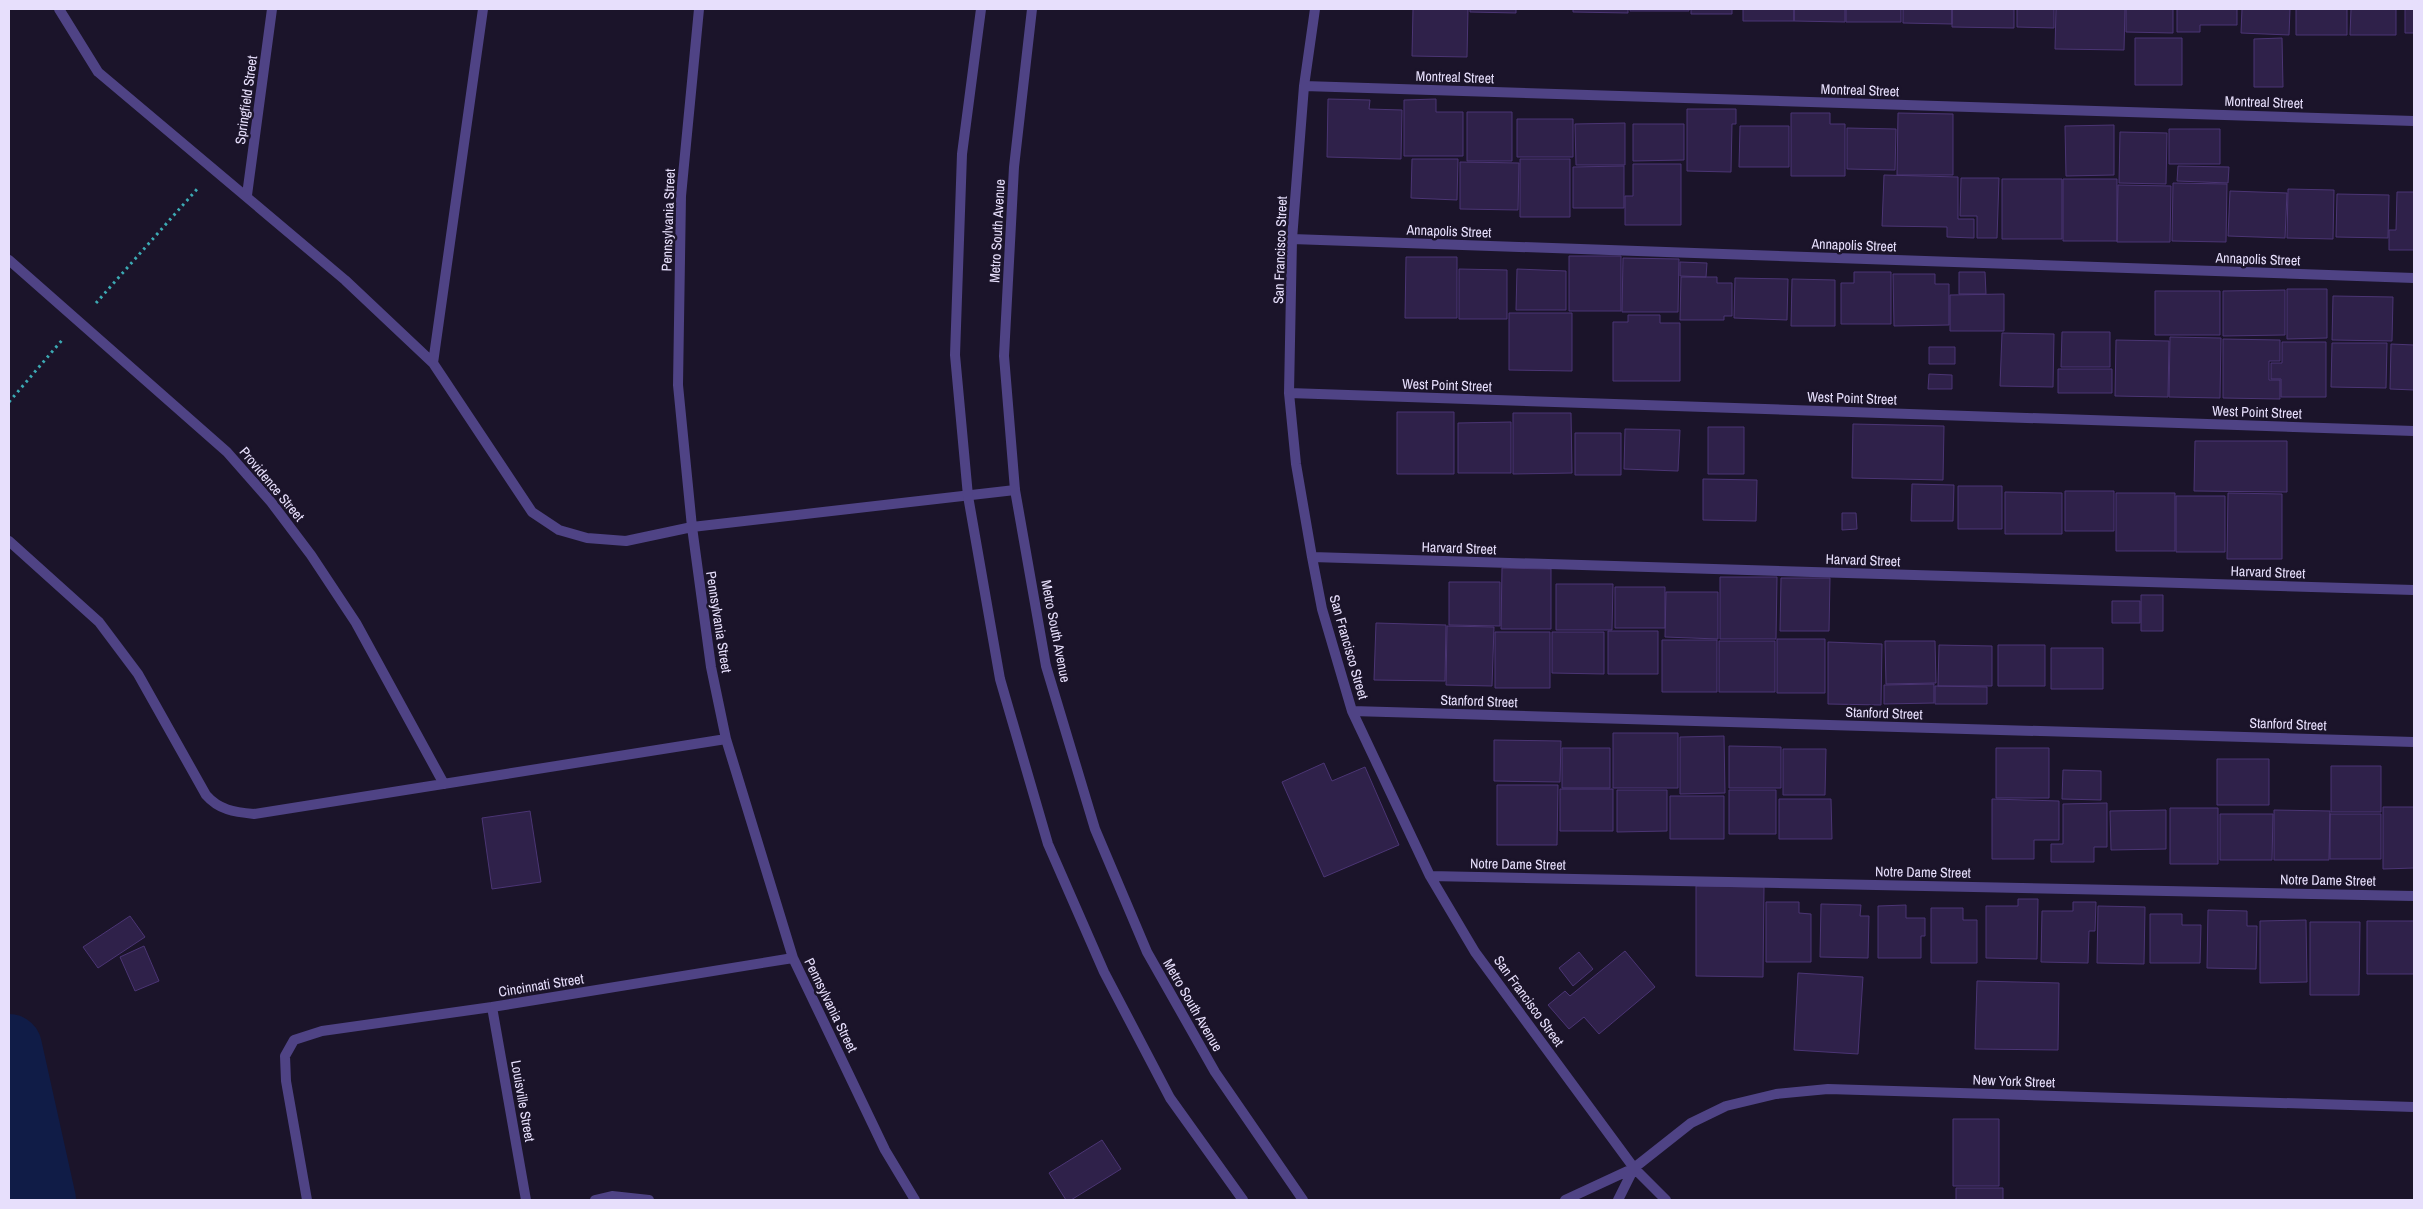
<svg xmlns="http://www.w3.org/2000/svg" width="2423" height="1209" font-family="'Archivo Narrow',sans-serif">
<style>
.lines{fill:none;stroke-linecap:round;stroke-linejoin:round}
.river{stroke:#101c47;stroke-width:66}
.building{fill:#2f214a;stroke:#4b3574}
.path{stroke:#3caab4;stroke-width:3;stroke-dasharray:2.5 4;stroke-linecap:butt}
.minor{stroke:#4f4385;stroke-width:10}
.tertiary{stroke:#4f4385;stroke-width:10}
.labels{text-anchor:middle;stroke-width:5;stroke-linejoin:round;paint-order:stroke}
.street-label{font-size:14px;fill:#e7dffc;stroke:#1b142a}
</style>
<rect width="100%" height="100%" fill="#1b142a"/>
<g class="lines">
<!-- river -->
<path class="river" d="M9 1047 43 1200"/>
</g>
<!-- building -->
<path class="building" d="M1413 9H1468L1467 57 1412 56Z
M1470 9H1516V13L1470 12Z
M1573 9H1628V13L1573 12Z
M1630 9H1689V11H1630Z
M1691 9H1732V14H1691Z
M1743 9H1794V21H1743Z
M1794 9H1845V22L1794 21Z
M1846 9H1901V22H1846Z
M1903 9H1952V24L1903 23Z
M1952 9H2014V28L1952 27Z
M2017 9H2054V28L2017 27Z
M2056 9H2125L2124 50 2055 49Z
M2126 9H2173V33L2126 32Z
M2177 9H2237V25H2200V32H2177Z
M2242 9H2290L2289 35 2241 33Z
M2296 9H2347V35H2296Z
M2351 9H2396V35H2350Z
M2405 9H2414V33H2405Z
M2135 38H2182V85H2135Z
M2282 38 2283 87H2254V39Z
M1328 99 1370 100 1369 109 1402 110 1401 159 1327 157Z
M1436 99V112H1463V156H1404V100Z
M1687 109H1736V124H1732L1731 172 1687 171Z
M1467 112H1512V161H1467Z
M1791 113H1830V124H1845V176H1791Z
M1898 113 1953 114V175H1897Z
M1517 119H1573V157H1517Z
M1625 123V165H1576L1575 124Z
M1633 124H1684V160L1633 161Z
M2114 125V175L2066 176 2065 126Z
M1740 126H1789V167H1739Z
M1847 128 1896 129 1895 170 1847 169Z
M2169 129H2220V164H2169Z
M2120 132 2167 133 2166 184 2119 183Z
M1412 159H1458L1457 200 1411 198Z
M1520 159H1570V217H1520Z
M1460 162 1519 163 1518 210 1460 209Z
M1633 164H1681V225H1625V196H1633Z
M1624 166V208H1573V167Z
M2178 166 2229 167 2228 183 2177 181Z
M1884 175 1958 177V219H1974V238L1947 237V227L1882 226Z
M1961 178H1999L1997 238H1977V216H1960Z
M2002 179H2062V239H2002Z
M2063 179H2117V241H2063Z
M2173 183 2227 184 2226 242 2172 241Z
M2118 185 2171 186 2170 242H2117Z
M2288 189 2334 190 2333 239 2287 238Z
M2230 191 2287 193 2285 238 2228 236Z
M2397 192H2414V250H2389V230H2396Z
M2337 194 2389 195 2388 238 2336 237Z
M1569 256H1621V311H1569Z
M1406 257H1457V318H1405Z
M1623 258 1679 259 1678 312H1622Z
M1680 262 1707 263 1706 277 1680 276Z
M1459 269 1507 270V319H1459Z
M1517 269 1566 271V310H1516Z
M1854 272H1891V324H1841V283H1854Z
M1959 272H1985L1986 294H1959Z
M1893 274H1935V284H1949V325L1894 326Z
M1681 277H1717V283H1732V316H1724V320H1680Z
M1735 278 1788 279 1787 320 1734 318Z
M1792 279 1835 280V326H1791Z
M2287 289H2327V338L2287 339Z
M2285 290V335L2223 336V291Z
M2155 291H2220V335H2155Z
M2004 294V331H1950V295Z
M2333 296 2393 297 2392 341 2332 340Z
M1509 313H1572V371L1509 370Z
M1628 315H1660V323H1680V381H1613V322H1628Z
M2062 332H2110V367H2061Z
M2002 333 2054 334 2053 387 2000 386Z
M2170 337 2221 338 2220 398 2169 397Z
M2223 339 2280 340V361H2269V380H2280V399L2223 398Z
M2116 340 2169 341 2168 397 2115 396Z
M2282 342H2326V397H2281V379H2271V363H2282Z
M2332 343H2387L2386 388 2331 387Z
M2391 344 2414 345V390L2390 389Z
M1929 347H1955V364H1929Z
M2058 369H2112V393H2058Z
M1929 374 1952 375V389H1928Z
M1397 412H1454V474H1397Z
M1513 413H1571L1572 473 1513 474Z
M1511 422V473H1458V423Z
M1853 424 1944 426 1943 480 1852 478Z
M1708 427H1744V474H1708Z
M1625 429 1680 430 1678 471 1624 469Z
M1575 433H1621V475H1575Z
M2195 441H2287V492L2194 491Z
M1703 479 1757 480 1756 521 1703 520Z
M1912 484 1954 485 1953 521H1911Z
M1958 486H2002V529H1958Z
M2065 491H2114V531H2065Z
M2005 492 2062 493V534H2005Z
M2116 493H2175V551H2116Z
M2228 493 2282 494V559H2227Z
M2176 496H2225V552H2176Z
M1842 513H1856L1857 529 1842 530Z
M1502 568 1551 569V629H1501Z
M1720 577H1777L1776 639H1720Z
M1781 578H1830L1829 631H1780Z
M1449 582H1500V626L1449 625Z
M1556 584H1613L1612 630H1556Z
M1615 587H1665V628H1615Z
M1666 592H1718V639L1665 637Z
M2141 595H2163V631H2141Z
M2112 601H2140V623H2112Z
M1376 623 1446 625 1445 681 1374 680Z
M1447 626 1494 627 1492 686 1446 685Z
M1608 631H1658V674H1608Z
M1495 632H1550V688H1495Z
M1552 632H1604V674L1552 673Z
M1777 639H1825V693H1777Z
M1662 640H1717V692H1662Z
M1719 641H1775V692H1719Z
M1885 641H1935L1936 683 1886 684Z
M1828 642 1882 644 1881 705 1828 704Z
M1939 645 1992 646V686H1938Z
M1998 645H2045V686H1998Z
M2051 648H2103V689H2051Z
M1934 684V703L1884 704V685Z
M1935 686 1987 687V704H1935Z
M1613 733H1678V788H1613Z
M1724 736 1725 793 1680 794V737Z
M1494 740 1561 741 1560 782 1494 781Z
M1729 746 1781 747V788H1729Z
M1562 748H1610V788H1562Z
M1996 748H2049V798H1996Z
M1783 749H1826L1825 795H1783Z
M2217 759H2269V805H2217Z
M1324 763 1332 781 1365 767 1399 845 1324 877 1282 782Z
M2331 766H2381V812H2331Z
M2063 770 2101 771V800L2062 799Z
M1497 785H1558L1557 845H1497Z
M1560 789H1613V831H1560Z
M1617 790H1667V831L1617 832Z
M1729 790H1776V834H1729Z
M1670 796H1724V839H1670Z
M1779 799H1831L1832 839H1779Z
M1992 799 2059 801V840H2034V859H1992Z
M2107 803V847H2094V862H2051V844H2063V804Z
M2383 807H2414V868L2383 869Z
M2170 808H2218V864H2170Z
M2166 810V849L2111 850 2110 811Z
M2274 810 2330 811 2329 860H2274Z
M530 811 541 882 492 889 482 818Z
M2220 814H2273L2272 860H2220Z
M2330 814H2381V859H2330Z
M1696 886 1764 887 1763 977 1696 976Z
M2018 899H2038L2037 959 1986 958V906H2018Z
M1766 902H1799V913L1811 914V962H1766Z
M2073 902H2096L2095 931H2089L2088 963 2041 962 2042 911H2073Z
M1821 904 1861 905 1860 916H1869L1868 958 1820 957Z
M1906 905V918H1925V936H1921V958H1878V906Z
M2098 906 2145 907 2144 964 2097 963Z
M1931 908H1963V920H1977V963H1931Z
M2208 910 2247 911V926H2257L2256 969 2207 968Z
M2150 914H2182V925H2201L2200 963H2150Z
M130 916 145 937 98 968 83 947Z
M2306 920 2307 982 2260 983V921Z
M2367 921H2414V974H2367Z
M2310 922H2360L2359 995H2310Z
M144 946 159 981 135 991 120 957Z
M1625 951 1655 987 1599 1034 1584 1017 1569 1029 1548 1005 1565 991 1570 996Z
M1579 952 1593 969 1573 986 1559 968Z
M1798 973 1863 977 1858 1054 1794 1050Z
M1977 981 2059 983 2058 1050 1975 1049Z
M1953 1119H1999V1186H1953Z
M1102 1140 1121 1169 1071 1200H1066L1049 1173Z
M1956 1188H2003V1200H1956Z"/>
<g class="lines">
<!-- path -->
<path class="path" d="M96 303 198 188
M9 402 63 339"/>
<!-- minor -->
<path class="minor" d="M59 9 98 72 345 280 433 363 532 512 559 530 587 538 626 541 692 527 1015 490
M699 9 681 196 678 385 692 527 711 667 726 739 793 958 885 1150 915 1200
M1315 9 1304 86 1292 239 1289 393 1296 464 1312 557 1322 609 1352 711 1430 876 1475 952 1634 1168 1666 1200
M1304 86 2414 121
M247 195 272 9
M1292 239 2414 278
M9 260 227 452 271 502 311 555 356 623 444 784
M433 363 483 9
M1289 393 2414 431
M9 541 99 622 138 674 206 795C219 810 234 812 254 814L726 739
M1312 557 2414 590
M1352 711 2414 742
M1430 876 2414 896
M492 1007 526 1200
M307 1200 286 1081 285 1056 294 1040 322 1031 492 1007 793 958
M595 1200 612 1196 649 1200
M1565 1200 1634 1168 1691 1123 1726 1106 1776 1094 1828 1089 2414 1107
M1618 1200 1634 1168"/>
<!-- tertiary -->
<path class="tertiary" d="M981 9 962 154 955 355 968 496 1000 679 1048 844 1104 972 1170 1098 1243 1200
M1032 9 1014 167 1004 356 1015 490 1046 666 1095 829 1147 952 1215 1072 1303 1200"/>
</g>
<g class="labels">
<!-- street labels -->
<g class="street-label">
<text transform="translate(1455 77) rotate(2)" y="5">Montreal Street</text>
<text transform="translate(1860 90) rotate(2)" y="5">Montreal Street</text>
<text transform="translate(246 100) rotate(-82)" y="5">Springfield Street</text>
<text transform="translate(2264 102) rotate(2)" y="5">Montreal Street</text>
<text transform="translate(668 220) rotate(-88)" y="5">Pennsylvania Street</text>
<text transform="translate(997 231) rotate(-87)" y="5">Metro South Avenue</text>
<text transform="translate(1449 231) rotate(2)" y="5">Annapolis Street</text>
<text transform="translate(1854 245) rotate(2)" y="5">Annapolis Street</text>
<text transform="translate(1280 250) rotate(-88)" y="5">San Francisco Street</text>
<text transform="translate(2258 259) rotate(2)" y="5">Annapolis Street</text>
<text transform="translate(1447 385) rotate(2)" y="5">West Point Street</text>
<text transform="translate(1852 398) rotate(2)" y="5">West Point Street</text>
<text transform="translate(2257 412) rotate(2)" y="5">West Point Street</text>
<text transform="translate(272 484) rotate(50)" y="5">Providence Street</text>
<text transform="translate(1459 548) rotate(2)" y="5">Harvard Street</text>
<text transform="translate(1863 560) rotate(2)" y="5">Harvard Street</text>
<text transform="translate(2268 572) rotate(2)" y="5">Harvard Street</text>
<text transform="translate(719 622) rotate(81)" y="5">Pennsylvania Street</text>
<text transform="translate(1056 631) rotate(79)" y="5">Metro South Avenue</text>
<text transform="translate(1349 647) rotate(74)" y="5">San Francisco Street</text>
<text transform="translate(1479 701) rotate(2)" y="5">Stanford Street</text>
<text transform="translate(1884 713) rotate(2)" y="5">Stanford Street</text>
<text transform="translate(2288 724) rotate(2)" y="5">Stanford Street</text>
<text transform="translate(1518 864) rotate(1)" y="5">Notre Dame Street</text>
<text transform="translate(1923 872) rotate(1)" y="5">Notre Dame Street</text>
<text transform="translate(2328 880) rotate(1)" y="5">Notre Dame Street</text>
<text transform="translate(541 985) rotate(-9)" y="5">Cincinnati Street</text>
<text transform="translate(1529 1001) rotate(54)" y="5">San Francisco Street</text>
<text transform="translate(831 1005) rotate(64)" y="5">Pennsylvania Street</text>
<text transform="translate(1193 1005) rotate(60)" y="5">Metro South Avenue</text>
<text transform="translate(2014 1081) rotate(2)" y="5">New York Street</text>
<text transform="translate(523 1101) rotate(80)" y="5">Louisville Street</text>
</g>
</g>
<!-- border -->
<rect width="2423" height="1209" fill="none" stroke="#e7dffc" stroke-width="20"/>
</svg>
